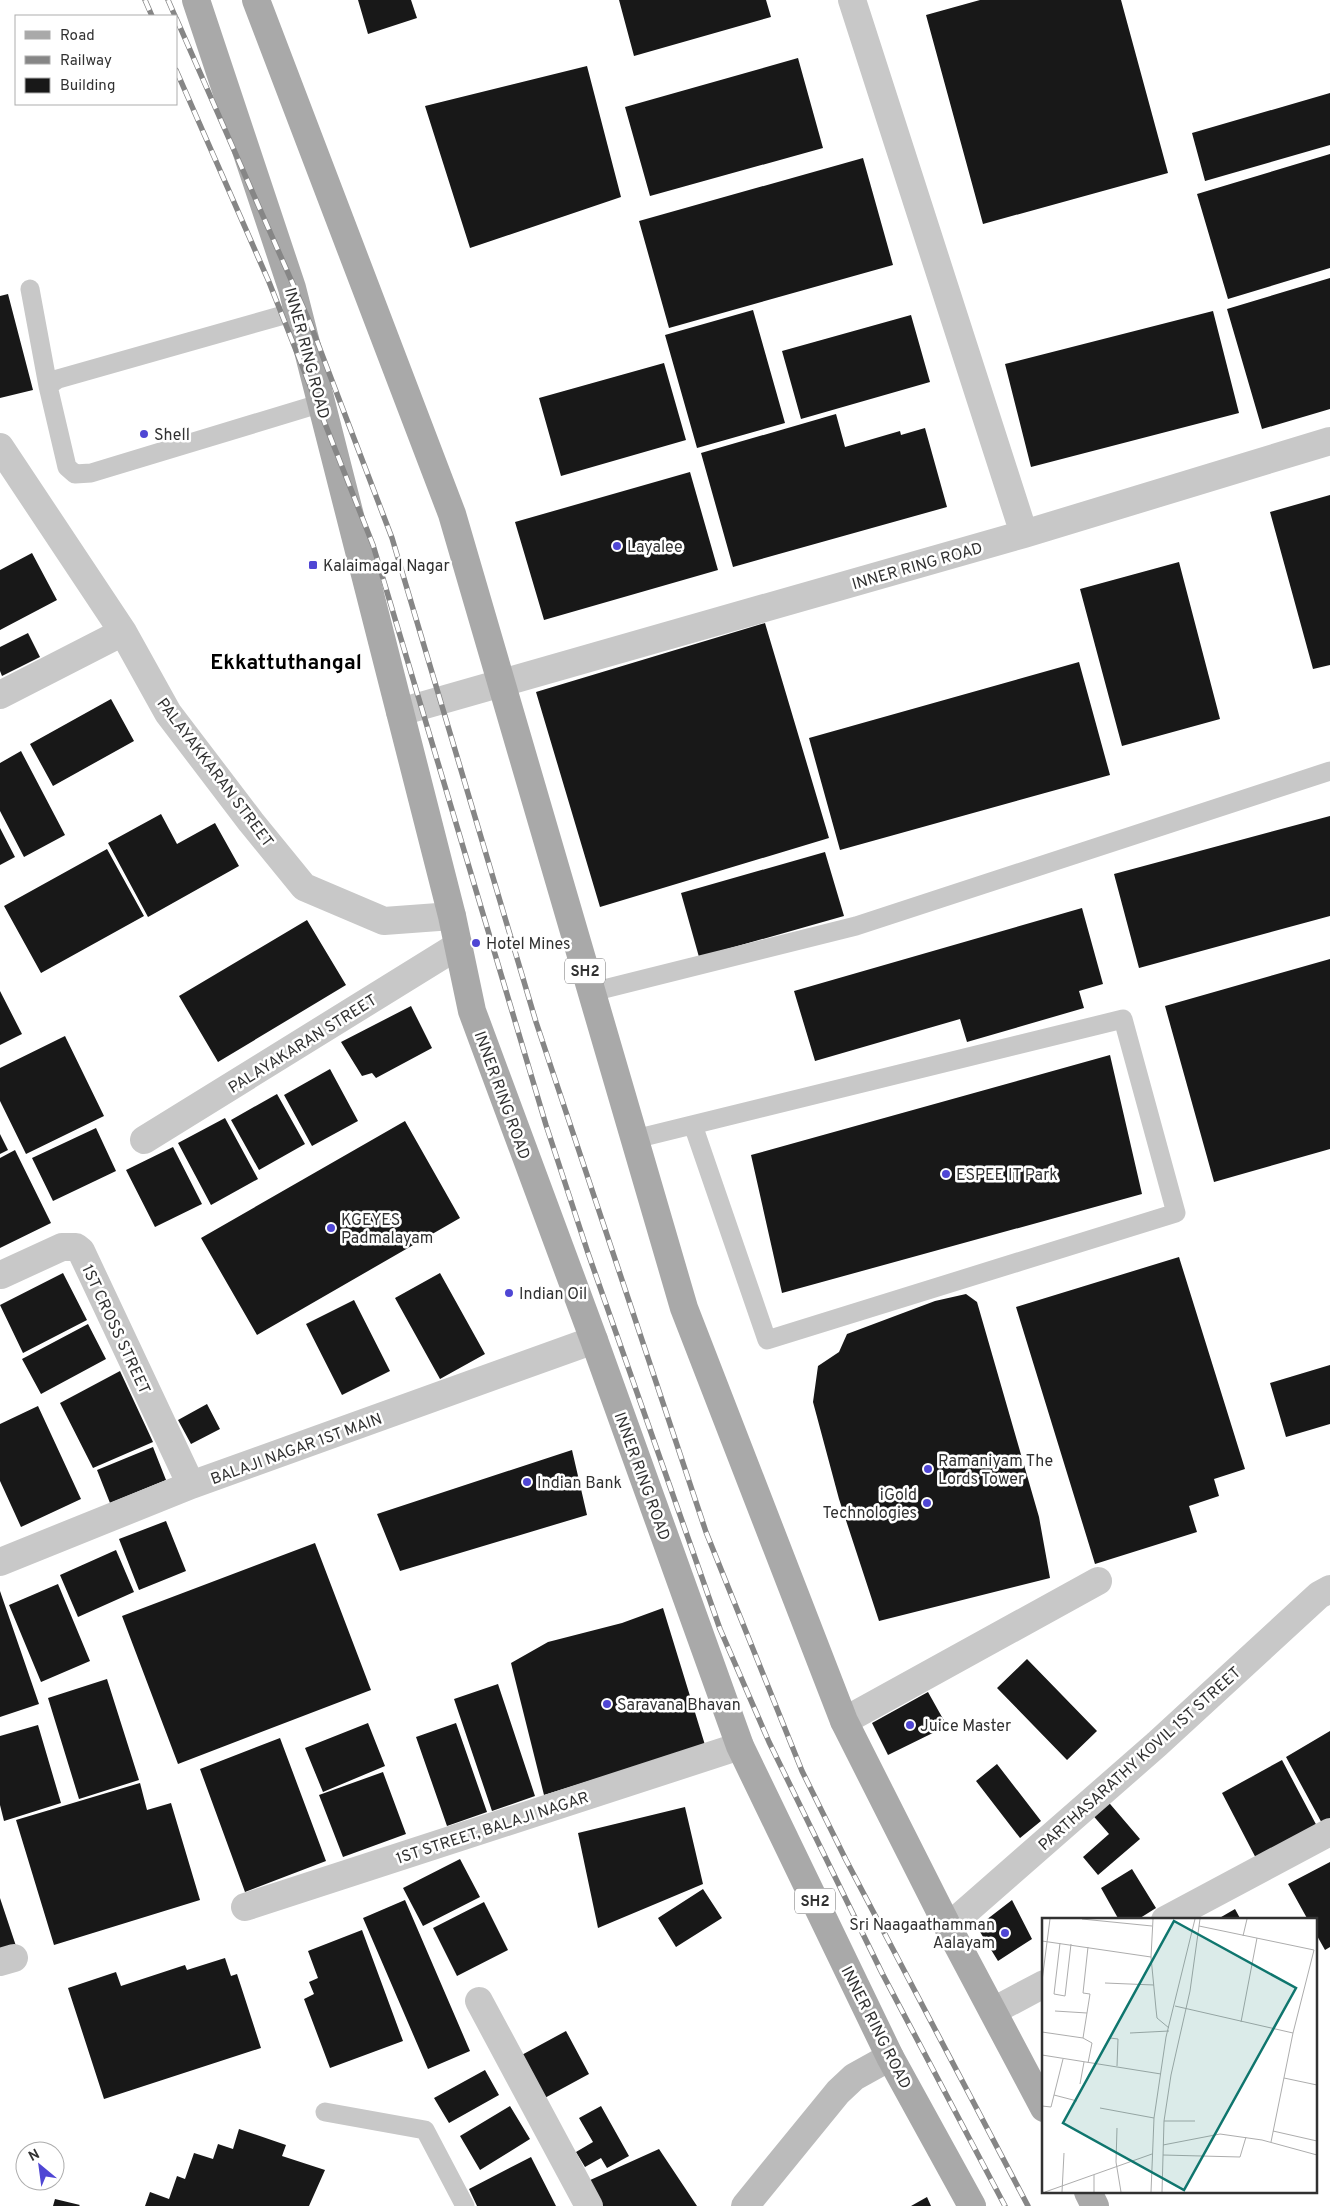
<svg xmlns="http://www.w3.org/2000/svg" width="1330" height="2206" font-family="Overpass,sans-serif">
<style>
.building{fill:#181818}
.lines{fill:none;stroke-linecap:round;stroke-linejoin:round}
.lane{stroke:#c8c8c8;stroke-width:19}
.street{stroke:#c8c8c8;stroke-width:28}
.secondary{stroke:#bbb;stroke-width:28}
.primary{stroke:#a9a9a9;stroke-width:28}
.rail-casing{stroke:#868686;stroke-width:5.5}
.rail{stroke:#fff;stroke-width:4;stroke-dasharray:11;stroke-linecap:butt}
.poi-dot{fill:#4f46d4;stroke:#fff;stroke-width:2}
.labels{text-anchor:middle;stroke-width:5;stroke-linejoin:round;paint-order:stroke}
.shield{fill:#fff;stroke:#6f6f6f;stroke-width:1}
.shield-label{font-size:15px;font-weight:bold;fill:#313131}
.street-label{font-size:16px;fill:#313131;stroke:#fff}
.poi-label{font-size:16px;fill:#313131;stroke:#fff;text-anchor:start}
.district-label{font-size:21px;font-weight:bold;fill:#000;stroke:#fff}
.inset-road{fill:none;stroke:#adadad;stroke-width:1}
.view{fill:#0f766e;fill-opacity:0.15;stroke:#0f766e;stroke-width:2.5}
.inset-edge{fill:none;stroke:#313131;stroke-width:2.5}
</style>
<rect width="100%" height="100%" fill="#fff"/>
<!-- building -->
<path class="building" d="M358 0H411L417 18 368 34Z
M619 0H766L771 17 634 56Z
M980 0H1121L1168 173 983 224 926 15Z
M798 58 823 148 650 196 625 107Z
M587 66 621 197 470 248 425 106Z
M1330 93V145L1205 181 1192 133Z
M1330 154V268L1228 299 1197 194Z
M863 158 893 265 669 328 639 221Z
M1330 278V409L1262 429 1227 309Z
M8 294 33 390 0 398V296Z
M753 310 785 423 697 448 665 335Z
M1213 311 1239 413 1031 467 1005 364Z
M911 315 930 382 801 419 782 351Z
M664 363 686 440 561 476 539 398Z
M836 414 845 447 900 431 901 435 925 428 947 507 733 567 701 453Z
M690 472 718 570 544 620 515 522Z
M1330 495V665L1313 669 1270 512Z
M32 553 57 600 0 630V570Z
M1179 562 1220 719 1122 746 1080 589Z
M765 623 829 838 600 907 536 692Z
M28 633 40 657 2 676 0 671V647Z
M1079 662 1110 775 840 850 809 738Z
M111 699 134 741 53 786 30 744Z
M21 751 65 835 24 857 0 811V763Z
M161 814 177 844 215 823 239 866 148 917 108 843Z
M1330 816V916L1139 968 1114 874Z
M0 828 15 857 0 865Z
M107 849 144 916 41 973 4 906Z
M825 852 844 916 699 957 681 893Z
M1082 908 1103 984 1079 991 1084 1008 967 1042 960 1019 815 1061 794 991Z
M307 920 346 985 218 1062 179 996Z
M1330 959V1149L1214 1182 1165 1006Z
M0 991 22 1034 0 1045Z
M411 1006 432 1048 376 1078 372 1073 362 1076 341 1042Z
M65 1036 104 1116 26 1154 0 1101V1068Z
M1110 1055 1142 1194 782 1293 751 1155Z
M330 1069 358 1121 312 1146 284 1095Z
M277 1094 305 1144 259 1170 231 1120Z
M225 1118 258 1179 211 1205 178 1143Z
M405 1121 460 1218 257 1335 201 1238Z
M96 1128 116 1171 53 1201 32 1158Z
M0 1134 8 1150 0 1154Z
M173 1147 202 1204 155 1227 126 1170Z
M15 1150 51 1223 0 1248V1158Z
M1179 1257 1245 1469 1214 1479 1219 1496 1189 1506 1197 1532 1095 1564 1016 1307Z
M63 1273 87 1320 23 1353 0 1305Z
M440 1273 485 1354 440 1379 395 1298Z
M966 1294 977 1302 1039 1517 1050 1578 879 1621 839 1499 813 1402 818 1366 839 1352 847 1334 935 1301Z
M354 1300 390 1371 342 1395 306 1324Z
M88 1324 106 1359 41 1394 22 1359Z
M1330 1365V1424L1286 1437 1270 1383Z
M120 1371 153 1442 93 1468 60 1403Z
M207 1404 220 1429 191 1444 178 1420Z
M38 1406 81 1499 21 1527 0 1481V1424Z
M153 1447 166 1480 110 1503 97 1470Z
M572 1450 587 1515 400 1571 377 1514Z
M166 1521 186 1571 139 1590 119 1539Z
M315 1543 371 1690 178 1764 122 1616Z
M116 1550 134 1592 78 1617 60 1575Z
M58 1584 90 1661 41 1682 9 1605Z
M0 1591 39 1704 0 1717Z
M663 1608 705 1745 544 1795 511 1663 548 1642 622 1623Z
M1027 1659 1097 1731 1067 1760 997 1688Z
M107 1679 139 1780 79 1799 48 1698Z
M498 1684 535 1796 492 1811 454 1699Z
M928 1692 947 1726 888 1755 872 1723Z
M368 1723 385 1766 323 1792 305 1748Z
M456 1723 487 1812 447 1826 416 1737Z
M38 1725 61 1803 4 1821 0 1805V1736Z
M1330 1731V1824L1324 1827 1286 1757Z
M280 1738 326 1861 245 1892 200 1769Z
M1282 1760 1319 1830 1259 1864 1222 1793Z
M997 1764 1041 1821 1020 1838 976 1781Z
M383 1772 406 1834 343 1857 319 1795Z
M140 1783 147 1810 171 1803 200 1900 54 1945 16 1820Z
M1105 1798 1140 1839 1098 1875 1083 1857 1109 1834 1090 1812Z
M685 1807 703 1884 598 1928 578 1833Z
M460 1859 480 1897 423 1926 403 1888Z
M1330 1862V1947L1325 1950 1316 1934V1920H1308L1288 1884Z
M1132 1869 1156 1908 1137 1920H1119L1101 1888Z
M703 1889 722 1918 676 1947 658 1918Z
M0 1898 16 1946 0 1951Z
M405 1900 470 2051 428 2069 363 1918Z
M1012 1900 1032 1939 998 1961 977 1927Z
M484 1902 508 1950 457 1976 433 1928Z
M1235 1909 1241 1920H1216Z
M362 1930 403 2041 330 2068 304 1999 314 1994 309 1982 318 1978 308 1951Z
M225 1958 231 1976 237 1974 261 2048 104 2099 68 1988 116 1972 121 1986 185 1965 187 1970Z
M566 2031 589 2074 541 2100 518 2057Z
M485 2070 499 2095 449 2123 434 2098Z
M510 2106 530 2139 480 2170 460 2136Z
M601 2106 629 2156 607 2168 601 2158 585 2167 576 2152 593 2142 579 2118Z
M239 2129 286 2145 282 2156 325 2170 309 2206H145L150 2192 169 2199 177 2176 185 2179 194 2153 213 2159 218 2144 233 2149Z
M659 2149 697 2206H601L588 2181Z
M531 2157 556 2206H477L469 2189Z
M927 2197 931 2206H911Z
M55 2199 80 2205 79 2206H53Z"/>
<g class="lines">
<!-- lane -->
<path class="lane" d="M30 289 48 386
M298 311 58 379 48 386 67 467 75 474 91 473 322 403
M592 992 856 926 1330 771
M635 1139 1123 1019 1176 1213 767 1340 693 1125
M325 2112 425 2130 465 2206"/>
<!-- street -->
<path class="street" d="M852 0 1024 534
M0 447 123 632 168 713 251 822 304 887 384 921 452 916
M0 695 123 632
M400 712 1024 534 1330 441
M144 1140 459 945
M1 1275 62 1247H76L81 1251 191 1485
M0 1562 191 1485 594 1340
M844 1721 1098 1581
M245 1907 740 1746
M1165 1920 1330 1832
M948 1927 1157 1744 1319 1595 1330 1589
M0 1962 14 1958
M479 2001 589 2206
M993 2011 1044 1984"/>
<!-- secondary -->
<path class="secondary" d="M745 2206 838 2092 854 2077 890 2057"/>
<!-- primary -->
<path class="primary" d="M196 0 292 288 452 916 472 1011 594 1340 740 1746 890 2057 972 2206
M256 0 452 514 684 1308 844 1721 948 1927 1044 2108
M1088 2192 1095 2206"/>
<!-- rail casing -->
<g class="rail-casing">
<path id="rail" d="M145 0 152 16
M168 0 175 16
M176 18 310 323 392 538 536 1022 706 1532 802 1771 846 1860 1028 2206
M176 70 269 282 373 545 546 1125 588 1253 720 1629 769 1742 882 1973 1005 2206"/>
</g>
<!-- rail -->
<use href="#rail" class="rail"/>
</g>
<!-- markers -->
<g class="poi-dot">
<circle cx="144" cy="434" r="5"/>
<circle cx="617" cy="546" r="5"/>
<rect x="308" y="560" width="10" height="10" rx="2.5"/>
<circle cx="476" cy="943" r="5"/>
<circle cx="946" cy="1174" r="5"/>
<circle cx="331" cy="1228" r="5"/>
<circle cx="509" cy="1293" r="5"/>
<circle cx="928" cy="1469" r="5"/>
<circle cx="527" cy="1482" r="5"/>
<circle cx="927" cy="1503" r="5"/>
<circle cx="607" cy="1704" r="5"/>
<circle cx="910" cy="1725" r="5"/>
<circle cx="1005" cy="1933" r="5"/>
</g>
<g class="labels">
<!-- shield labels -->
<g class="shield">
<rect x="565" y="958.5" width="40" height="25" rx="4"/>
<rect x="795" y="1888.5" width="40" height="25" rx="4"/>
</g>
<g class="shield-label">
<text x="585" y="976">SH2</text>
<text x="815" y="1906">SH2</text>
</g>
<!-- street labels -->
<g class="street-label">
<text transform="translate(308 353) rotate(75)" y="6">INNER RING ROAD</text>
<text transform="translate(917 565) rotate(-16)" y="6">INNER RING ROAD</text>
<text transform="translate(216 772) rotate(53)" y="6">PALAYAKKARAN STREET</text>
<text transform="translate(302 1043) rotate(-32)" y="6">PALAYAKARAN STREET</text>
<text transform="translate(503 1095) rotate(70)" y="6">INNER RING ROAD</text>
<text transform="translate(117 1329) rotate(65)" y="6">1ST CROSS STREET</text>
<text transform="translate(296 1448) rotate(-20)" y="6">BALAJI NAGAR 1ST MAIN</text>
<text transform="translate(643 1476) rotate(70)" y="6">INNER RING ROAD</text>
<text transform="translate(1139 1758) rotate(-42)" y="6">PARTHASARATHY KOVIL 1ST STREET</text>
<text transform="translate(492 1827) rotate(-18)" y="6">1ST STREET, BALAJI NAGAR</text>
<text transform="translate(877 2027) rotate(63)" y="6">INNER RING ROAD</text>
</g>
<!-- poi labels -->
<g class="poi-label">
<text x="154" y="440">Shell</text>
<text x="627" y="552">Layalee</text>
<text x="323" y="571">Kalaimagal Nagar</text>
<text x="486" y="949">Hotel Mines</text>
<text x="956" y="1180">ESPEE IT Park</text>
<text x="341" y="1225">KGEYES<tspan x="341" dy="18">Padmalayam</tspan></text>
<text x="519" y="1299">Indian Oil</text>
<text x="938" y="1466">Ramaniyam The<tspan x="938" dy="18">Lords Tower</tspan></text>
<text x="537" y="1488">Indian Bank</text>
<text x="917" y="1500" text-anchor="end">iGold<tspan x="917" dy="18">Technologies</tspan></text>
<text x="617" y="1710">Saravana Bhavan</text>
<text x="920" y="1731">Juice Master</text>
<text x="995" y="1930" text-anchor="end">Sri Naagaathamman<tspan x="995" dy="18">Aalayam</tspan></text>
</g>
<!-- district labels -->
<g class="district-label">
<text x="286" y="669">Ekkattuthangal</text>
</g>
</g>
<!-- overview -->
<g transform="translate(1042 1918)">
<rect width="275" height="275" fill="#fff"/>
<path class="inset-road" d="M40 1 110 8M111 1 109 39 114 91 115 100 127 110M157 8 272 32 251 115 229 224M201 18 205 1M0 23 109 39M18 25 12 76 23 78 29 26M46 29 41 75 48 76 41 120 50 125 46 145M0 63 8 1M63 65 112 67M133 88 251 115M13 93 45 95M199 104 215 20M0 114 41 120M88 115 127 113M68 120 76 121 75 148M0 137 119 156M242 160 275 167M38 166 42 144M12 177 35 183M0 188 9 189 21 141M58 190 112 200M122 203H153M75 210 74 244 79 274M231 213 275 223M121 227 178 216 220 222 275 237M121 237 198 239 204 219M52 257V274M3 274 110 236M20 274 22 235M109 274 112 200 124 119 153 1M120 274 122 203 129 157 148 73 158 1"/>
<path class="view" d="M132 3 254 70 142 272 21 205Z"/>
<rect width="275" height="275" class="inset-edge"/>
</g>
<!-- legend -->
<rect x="15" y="15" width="162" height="90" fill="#ffffff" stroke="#adadad"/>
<rect x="25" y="31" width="25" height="8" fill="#a9a9a9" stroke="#adadad"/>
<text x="60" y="40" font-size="15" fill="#313131">Road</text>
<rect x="25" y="56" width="25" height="8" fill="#868686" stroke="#adadad"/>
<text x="60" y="65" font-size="15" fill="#313131">Railway</text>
<rect x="25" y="78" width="25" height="15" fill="#181818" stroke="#adadad"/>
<text x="60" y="90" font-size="15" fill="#313131">Building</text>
<!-- north arrow -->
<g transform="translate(40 2166) rotate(331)"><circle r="24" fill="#ffffff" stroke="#adadad"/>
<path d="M0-4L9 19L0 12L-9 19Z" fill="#4f46d4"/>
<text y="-8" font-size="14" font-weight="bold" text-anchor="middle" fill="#313131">N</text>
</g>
</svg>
